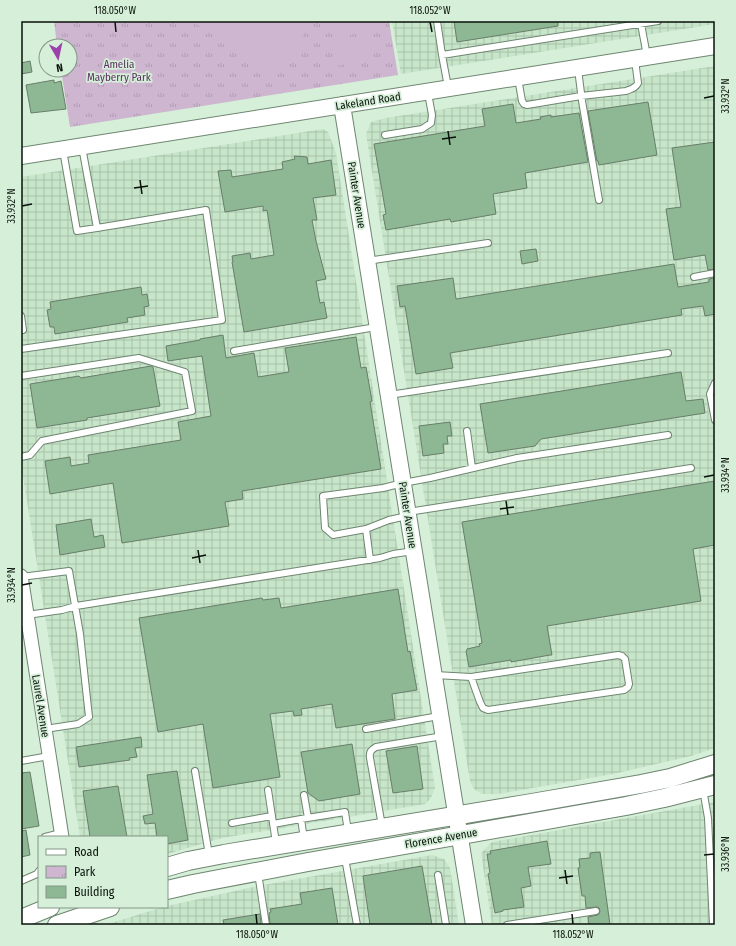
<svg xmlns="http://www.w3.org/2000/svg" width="736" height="946" font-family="'Fira Sans Condensed',sans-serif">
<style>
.industrial{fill:url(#industrial-grid)}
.park{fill:url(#park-tufts)}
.pitch{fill:#ceb6d1}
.building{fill:#8eb793;stroke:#687e6a}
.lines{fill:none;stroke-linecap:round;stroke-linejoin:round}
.service-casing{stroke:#6f8671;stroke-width:8}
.minor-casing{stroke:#6f8671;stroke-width:15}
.tertiary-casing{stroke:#6f8671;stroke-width:18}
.secondary-casing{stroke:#6f8671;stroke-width:20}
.service{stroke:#fff;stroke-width:6}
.minor{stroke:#fff;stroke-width:13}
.tertiary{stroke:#fff;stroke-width:16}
.secondary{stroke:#fff;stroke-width:18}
.ticks{fill:none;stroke:#0a120b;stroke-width:1.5}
.labels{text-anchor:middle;stroke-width:3.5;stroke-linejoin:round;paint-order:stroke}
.park-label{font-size:11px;fill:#5c3063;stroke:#d5efd8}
.street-label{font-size:11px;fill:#0a120b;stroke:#d5efd8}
.neatline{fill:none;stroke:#0a120b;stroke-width:1.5}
.ticks-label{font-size:10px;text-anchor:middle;fill:#0a120b}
</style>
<defs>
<pattern id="industrial-grid" width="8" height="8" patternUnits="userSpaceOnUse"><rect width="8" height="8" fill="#c6e5c9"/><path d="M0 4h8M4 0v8" fill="none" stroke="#a9c3ab"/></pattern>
<pattern id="park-tufts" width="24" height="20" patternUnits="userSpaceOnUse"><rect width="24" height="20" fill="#ceb6d1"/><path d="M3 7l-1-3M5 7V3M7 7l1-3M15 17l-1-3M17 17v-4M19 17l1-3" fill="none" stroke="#b09bb2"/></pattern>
</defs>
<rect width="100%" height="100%" fill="#d5efd8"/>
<!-- industrial -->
<path class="industrial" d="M392 21H715V24L401 74Z
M715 66V748L691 756 613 774 498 794H482L474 789 470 781 366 134 371 122 386 118Z
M323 129 328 132 336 153 435 788 431 798 425 804 222 838 167 854V837H80L21 463V177Z
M715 802V925H492L481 853 492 842Z
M432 855 444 859 450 868 459 925H105L163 907H167V906L190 901 253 887Z"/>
<!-- park -->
<path class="park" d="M54 21H389L398 75 70 127 61 70H70V46H57Z"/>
<!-- pitch -->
<path class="pitch" d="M191 21H312L285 66 269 69Z
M329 21H368L370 31 333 38Z
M370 35 374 59 337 66 332 42Z"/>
<!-- building -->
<path class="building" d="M454 21H558V26L457 42Z
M30 61 32 72 21 74V63Z
M54 80V83L61 81 66 109 31 113 26 85Z
M648 102 657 155 599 165 598 161H597L588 111Z
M513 104 516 123 541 119 540 117 551 115V117L579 113 588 162 525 173 527 188 493 194 496 214 451 222 450 219 386 230 383 215 386 214 374 144 485 126 482 109Z
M715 142V269L708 270 705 255 674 260 666 209 681 207 672 148Z
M294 156 307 157 308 164 331 160 336 195 313 198 317 220H312L316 241 326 279 316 281 320 303 324 302 327 318 244 332 232 262H233L232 256 250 253 251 259 274 255 267 210 263 211V206L225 212 218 171 231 170 232 177 283 169 282 162 295 159Z
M536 249 538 261 522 264 520 251Z
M674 264 678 287 709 282V279L715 278V314L705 316 703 306 681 309 682 315 450 353 453 368 416 374 405 306 400 307 397 286 453 278 456 299Z
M141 287 142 295 147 294 149 306 144 307 145 315 127 318 128 322 55 334 54 327H50L47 310 51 309 50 302Z
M223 335 226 358 254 353 258 377 289 372 285 348 356 337 361 368 366 367 372 401 370 402 381 469 242 491 243 499 225 502 229 526 122 543 113 483 50 494 45 461 70 457 71 466 89 463 88 455 181 440 178 422 211 416 202 356 168 361 166 346 200 340V339Z
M151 366 153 367 160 406 87 418V420L37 428 30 384 79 376 81 378Z
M681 372 686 401 703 399 705 413 541 439 535 446 488 453 480 404Z
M450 422 452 436H447L448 444H443L444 453 423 456 419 426Z
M715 481V545L693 549 701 601 547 626 552 655H550L511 662V660L469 667 466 651 467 650V649L480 646 479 644 482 643 462 522Z
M91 519 94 537 103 535 105 547 60 555 56 525Z
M398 589 408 652 410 651 417 690 392 694 395 719 336 728 332 704 301 709 302 715 294 716 293 711 270 714 280 777 213 788 203 724 158 732 139 618 262 598 263 600 279 598 281 608Z
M141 737 142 747 135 748 137 757 129 758 130 760 79 767 76 747Z
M352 744 360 794 319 801 308 793 301 752Z
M417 746 423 789 393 793 386 751Z
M177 771 188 840 167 844V837H157L155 823 145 824 143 816 153 814 147 775Z
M30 772 39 826 21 829V773Z
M118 786 127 837H90L83 791Z
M26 830 30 855 21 857V831Z
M547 841 551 864 528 867 531 886 521 888 524 907 503 910V911L495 913 488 874 490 873 487 854H491L490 851Z
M600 852 610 925H589L588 917 598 915 600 911 599 908 597 907 586 908 585 896H582L578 868H580L579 859 590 858V853Z
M422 866 432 925H370L363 876Z
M332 888 338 925H270L269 913 271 912 270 909 302 904 300 893Z
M260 914 261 925H224L223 920Z"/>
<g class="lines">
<!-- service casing -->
<g class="service-casing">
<path id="service" d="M437 21 442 55 658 21
M641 24 647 56
M442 55 448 87
M578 69 582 101 599 200
M518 78 522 101 524 104 527 105 581 96 626 91C631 89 636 88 638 83L635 60
M385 135 422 129 431 123 432 115 428 93
M63 150 77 231 97 228 82 147
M367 261 488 243
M694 277 715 273
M21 316 23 330
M21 349 222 320 206 210 97 228
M234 351 376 327
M21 376 139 358 185 372 192 411 42 441 30 455 21 457
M715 383 710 394 715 420
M389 395 668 353
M467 431 472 468
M408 512 691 468
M366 529 333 535 325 528 323 496 383 488 403 483 430 478 517 458 668 435
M370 560 366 529 389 520 407 516
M21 577 69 571 80 634 89 717 78 724 45 729
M27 615 62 610 76 606 380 558 393 554 414 551
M435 675 471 677 618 655 622 656 625 659 629 684 628 687 624 690 488 710 483 708 480 702 471 677
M366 729 439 716
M21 761 49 756
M195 771 209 855
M703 789 708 818 713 925
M268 790 276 843
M304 795 308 818
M232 823 272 816
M273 824 301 819
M382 826 370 758C369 752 371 750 376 747L443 736
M45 837 61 833
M304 839 301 819 345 812 348 831
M345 858 357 925
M258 873 266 925
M438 875 446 925
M21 881 37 874 39 871
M507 925 596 911"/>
</g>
<!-- minor casing -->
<g class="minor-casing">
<path id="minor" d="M21 576 62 837"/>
</g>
<!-- tertiary casing -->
<g class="tertiary-casing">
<path id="tertiary" d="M342 105 474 925
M21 156 715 46"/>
</g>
<!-- secondary casing -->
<g class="secondary-casing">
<path id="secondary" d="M167 867 188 861 224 854 526 804 641 784 670 778 715 764
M167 890 193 884 308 862 626 806 664 798 715 785
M21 919 50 907
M57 925 110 907"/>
</g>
<!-- service -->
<use href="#service" class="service"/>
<!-- minor -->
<use href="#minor" class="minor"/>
<!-- tertiary -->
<use href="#tertiary" class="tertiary"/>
<!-- secondary -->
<use href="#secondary" class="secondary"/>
</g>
<!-- ticks -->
<path class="ticks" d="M115 22 116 32M430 22 432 32M704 98 714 96M448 131 450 145M442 139 456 137M140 180 142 194M134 188 148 186M22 206 32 204M704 477 714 475M506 501 508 515M500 509 514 507M198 550 200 563M192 558 206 555M22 585 32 583M704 855 714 854M565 870 567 884M559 878 573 876M256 914 257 924M572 914 573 924"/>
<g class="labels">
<!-- park labels -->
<g class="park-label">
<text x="119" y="68">Amelia<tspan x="119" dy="13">Mayberry Park</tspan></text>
</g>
<!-- street labels -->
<g class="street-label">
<text transform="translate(368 101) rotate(-9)" y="4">Lakeland Road</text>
<text transform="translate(357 195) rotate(81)" y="4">Painter Avenue</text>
<text transform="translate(408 515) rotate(81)" y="4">Painter Avenue</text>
<text transform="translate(41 706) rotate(81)" y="4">Laurel Avenue</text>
<text transform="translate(441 838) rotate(-10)" y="4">Florence Avenue</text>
</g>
</g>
<!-- border -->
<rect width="736" height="946" fill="none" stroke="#d5efd8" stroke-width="44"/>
<!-- legend -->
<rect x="38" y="836" width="130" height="72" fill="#d5efd8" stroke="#849786"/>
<rect x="46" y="849" width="20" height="6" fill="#ffffff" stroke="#849786"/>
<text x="74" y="856" font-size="12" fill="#0a120b">Road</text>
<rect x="46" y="866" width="20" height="12" fill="url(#park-tufts)" stroke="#849786"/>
<text x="74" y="876" font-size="12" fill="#0a120b">Park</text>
<rect x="46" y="886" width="20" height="12" fill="#8eb793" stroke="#849786"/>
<text x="74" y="896" font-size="12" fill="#0a120b">Building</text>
<!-- north arrow -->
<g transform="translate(58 58) rotate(171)"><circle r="19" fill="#d5efd8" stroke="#849786"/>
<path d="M0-3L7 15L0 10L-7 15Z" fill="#9c41ab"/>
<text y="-6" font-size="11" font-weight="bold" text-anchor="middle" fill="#0a120b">N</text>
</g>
<rect x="22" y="22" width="692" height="902" class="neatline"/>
<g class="ticks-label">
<text x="115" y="14">118.050°W</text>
<text x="430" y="14">118.052°W</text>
<text transform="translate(725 96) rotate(-90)" y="4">33.932°N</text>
<text transform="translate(11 206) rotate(-90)" y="4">33.932°N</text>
<text transform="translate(725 475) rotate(-90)" y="4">33.934°N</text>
<text transform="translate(11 585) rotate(-90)" y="4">33.934°N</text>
<text transform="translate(725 854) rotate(-90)" y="4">33.936°N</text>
<text x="257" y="938">118.050°W</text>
<text x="573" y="938">118.052°W</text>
</g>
</svg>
